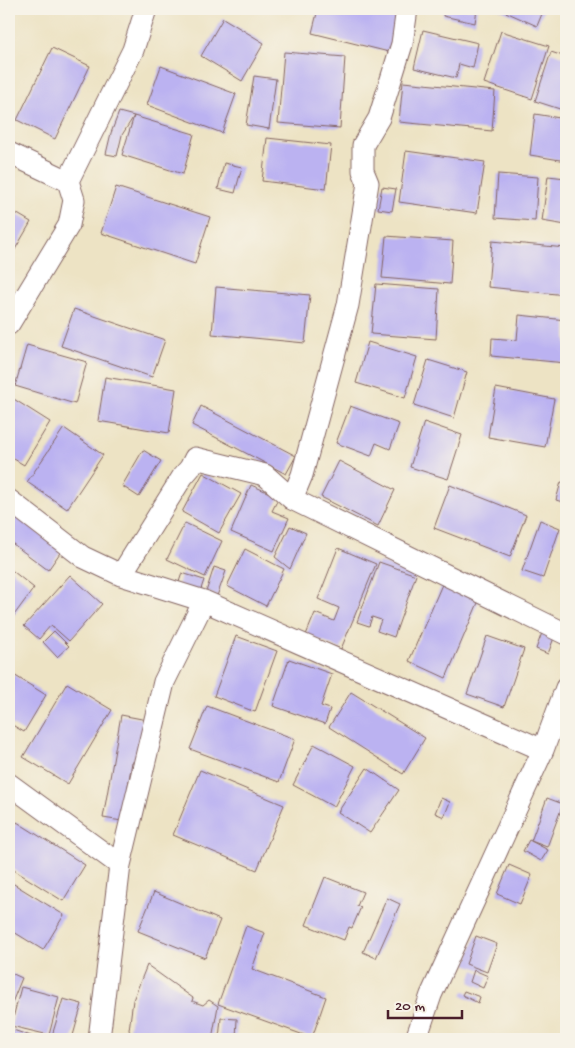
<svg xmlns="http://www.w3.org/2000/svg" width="575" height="1048" font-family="'Gochi Hand',sans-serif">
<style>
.building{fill:#bbb2f1}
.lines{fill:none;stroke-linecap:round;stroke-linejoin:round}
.street-casing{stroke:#836461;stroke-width:23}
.street{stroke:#fff;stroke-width:21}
</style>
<rect width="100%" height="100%" fill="#f7f3e8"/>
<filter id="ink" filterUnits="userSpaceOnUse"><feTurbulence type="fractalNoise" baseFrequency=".02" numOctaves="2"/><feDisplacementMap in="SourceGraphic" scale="10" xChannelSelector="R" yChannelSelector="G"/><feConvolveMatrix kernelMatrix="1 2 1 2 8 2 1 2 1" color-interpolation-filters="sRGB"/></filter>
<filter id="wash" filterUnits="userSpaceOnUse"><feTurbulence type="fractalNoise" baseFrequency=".0096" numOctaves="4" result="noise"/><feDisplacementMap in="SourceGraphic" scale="20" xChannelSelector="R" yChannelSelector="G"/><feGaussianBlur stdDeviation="1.12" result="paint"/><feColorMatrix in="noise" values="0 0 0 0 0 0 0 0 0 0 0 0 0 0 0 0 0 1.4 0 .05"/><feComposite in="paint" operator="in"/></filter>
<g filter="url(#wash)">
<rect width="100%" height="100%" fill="#ede3c4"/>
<g id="blocks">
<!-- building -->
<path class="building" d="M318 9H386L402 13 393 53 312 33Z
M444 9H477L475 23 443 16Z
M499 9H544L537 26Z
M223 18 264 43 242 81 201 56Z
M423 30 478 43 473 68 459 64 456 78 414 68Z
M501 31 549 46 532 99 484 83Z
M52 48 90 66 55 139 17 120Z
M284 52 345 57 340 128 278 123Z
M551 52 566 57V111L535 101Z
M161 66 236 94 222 133 147 105Z
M254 76 276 79 269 129 246 125Z
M403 82 495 91 492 131 399 122Z
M119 112 134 116 194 134 183 174 122 155 134 116 122 135 117 156 106 154 111 133Z
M535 114 566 119V161L530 155Z
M267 138 331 145 326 189 262 181Z
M406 151 485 162 477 213 399 202Z
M224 163 242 167 235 193 218 189Z
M498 174 538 177 535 221 495 218Z
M548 176 566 178V225L542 221Z
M116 187 210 217 195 264 101 233Z
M382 187 396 189 392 211 378 209Z
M9 209 31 222 10 258 9 257Z
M386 236 453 241 450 284 382 278Z
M492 241 566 248V295L488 287Z
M376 284 439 289 436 339 371 334Z
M216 287 310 295 305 343 212 334Z
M74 309 165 340 152 377 61 346Z
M519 315 566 320V363L491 356 492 338 517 340Z
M368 342 417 357 405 398 356 383Z
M27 345 87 362 75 404 15 386Z
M428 360 467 372 454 418 414 405Z
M105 377 176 389 169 433 98 421Z
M496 388 554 399 545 447 488 437Z
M9 396 50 422 24 465 9 456Z
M201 406 296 456 286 474 192 425Z
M350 406 399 424 390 449 376 443 371 456 336 443Z
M424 422 462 435 448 479 410 467Z
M64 428 103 455 67 509 27 482Z
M143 450 161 461 139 497 122 486Z
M339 461 395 490 378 526 321 497Z
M203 473 241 494 219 533 182 512Z
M561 482 566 483V503L556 500Z
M251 485 279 497 272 511 289 518 274 551 231 532Z
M450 485 526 515 510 557 434 528Z
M9 511 62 550 48 570 9 541Z
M540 520 560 528 543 578 522 571Z
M185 523 222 541 205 577 167 559Z
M290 526 306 533 290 569 275 557Z
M338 548 376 564 341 649 306 635 315 613 334 621 339 608 318 599Z
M245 549 284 569 266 606 227 586Z
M379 562 416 575 394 637 377 631 381 620 372 617 369 626 357 622Z
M214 567 226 571 217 596 206 592Z
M9 568 34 588 9 622Z
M182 573 204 580 200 592 178 585Z
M70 575 102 604 69 641 51 625 39 639 24 626Z
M443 582 480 598 446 678 409 661Z
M543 630 555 635 548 654 536 649Z
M54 631 69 646 57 657 43 642Z
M236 636 277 651 255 712 214 696Z
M487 636 524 649 504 707 467 694Z
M289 659 332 674 321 706 330 709 325 724 273 706Z
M9 672 46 695 24 732 9 723Z
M67 683 112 710 68 784 23 757Z
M351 692 425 738 403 774 329 727Z
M207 706 295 739 279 782 190 749Z
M121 715 147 720 140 763 132 762 122 821 103 818Z
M314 744 355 766 334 807 293 785Z
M367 768 399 790 370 833 338 812Z
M200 770 284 805 257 870 173 835Z
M441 798 450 802 444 817 435 813Z
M547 798 563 804 547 847 531 841Z
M17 822 85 865 63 901 9 867V835Z
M529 840 548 850 541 861 523 851Z
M509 865 532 875 520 904 497 894Z
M325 877 363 892 357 906 361 907 352 928 349 927 344 940 306 925Z
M9 881 64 915 43 950 9 929Z
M154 892 220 920 205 958 138 931Z
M387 898 400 904 376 958 363 952Z
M246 926 265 933 252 969 326 997 312 1038 218 1004Z
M476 936 497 944 487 972 466 964Z
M147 965 193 998 192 1001 203 1005 209 1000 218 1006 212 1039H133L129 1030 133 1000Z
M474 970 488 976 483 988 470 982Z
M9 972 22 978 9 1010Z
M21 987 59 997 49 1035 11 1026Z
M464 991 480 997 478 1003 462 995Z
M63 999 82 1004 72 1039H51Z
M221 1018 237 1019 236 1039H219Z
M10 1029 40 1039H9Z"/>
</g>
</g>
<g filter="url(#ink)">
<use href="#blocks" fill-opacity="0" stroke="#836461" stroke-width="1"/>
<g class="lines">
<!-- street casing -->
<g class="street-casing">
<path id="street" d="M9 153 68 181
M9 324 69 225 74 200 68 181 133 50 146 9
M292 499 302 475 348 305 368 183 363 171V145L379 118 402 44 407 9
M9 500 83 557 121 575 204 601 543 750
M121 575 183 476 190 468 195 458 265 475 292 499 566 634
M9 784 120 865
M99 1039 120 865 164 682 204 601
M416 1039 431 995 543 750 566 688"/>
</g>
<!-- street -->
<use href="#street" class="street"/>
</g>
</g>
<!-- margin -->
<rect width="575" height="1048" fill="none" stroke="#f7f3e8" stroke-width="30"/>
<!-- scale -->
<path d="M388 1010v8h74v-8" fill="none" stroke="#4a1f2b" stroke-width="2.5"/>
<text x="395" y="1010" font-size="15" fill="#4a1f2b" stroke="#f7f3e8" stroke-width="4" paint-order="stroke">20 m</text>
</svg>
